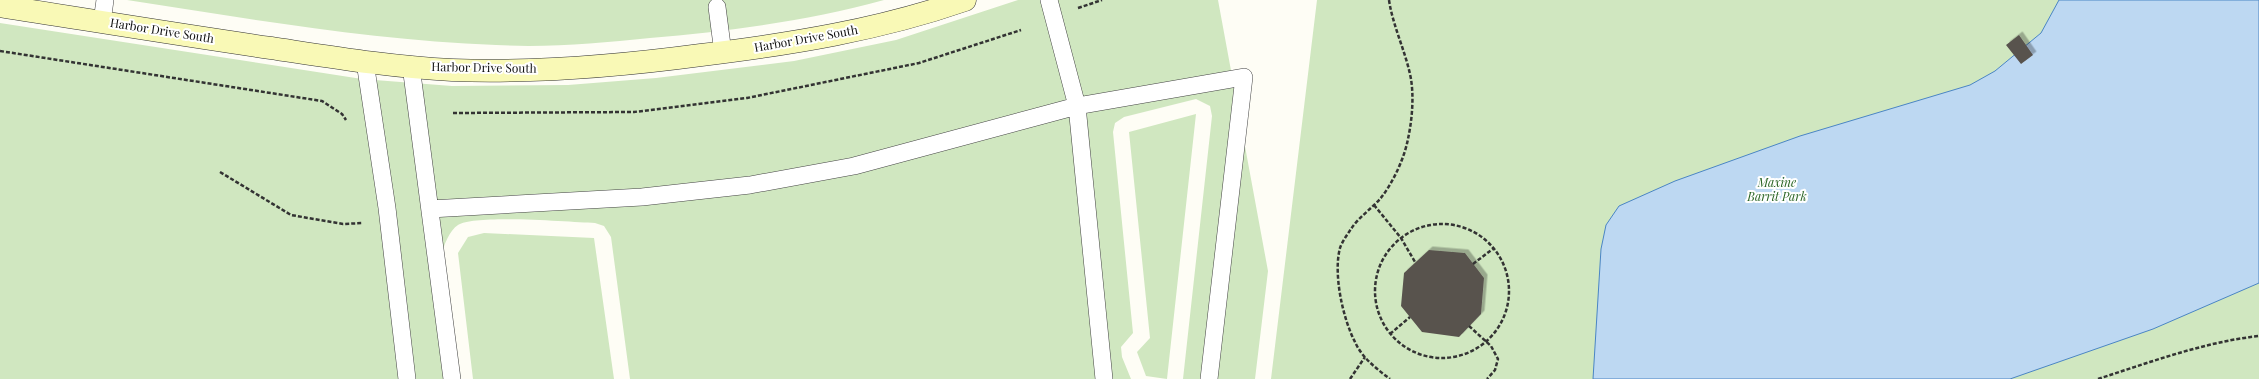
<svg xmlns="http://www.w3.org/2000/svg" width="2259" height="379" font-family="'Playfair Display',serif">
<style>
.green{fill:#d0e7c0}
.water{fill:#bdd8f2;stroke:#4a85c4}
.building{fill:#59534e;filter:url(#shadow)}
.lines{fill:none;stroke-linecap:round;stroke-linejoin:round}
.lane-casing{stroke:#444;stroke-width:18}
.secondary-casing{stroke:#333;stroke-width:23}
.path{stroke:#333;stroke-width:2.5;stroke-dasharray:4 2;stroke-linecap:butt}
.lane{stroke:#fff;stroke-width:17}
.secondary{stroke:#f9f9b6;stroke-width:22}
.labels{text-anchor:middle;stroke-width:4;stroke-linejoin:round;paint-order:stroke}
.street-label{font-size:12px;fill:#111;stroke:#fff}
.park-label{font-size:12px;font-style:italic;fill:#2b6525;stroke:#fff}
</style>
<defs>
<filter id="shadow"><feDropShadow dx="3.5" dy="-3.5" stdDeviation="0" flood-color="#0004"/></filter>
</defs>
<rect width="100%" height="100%" fill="#fefdf5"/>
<!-- green -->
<path class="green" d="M127 0H884C808 21 729 31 650 38 599 43 548 48 496 45 372 40 249 19 127 0Z
M1018 0H1218L1268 271 1255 379H1183L1212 116 1210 106 1196 99 1124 117 1115 123 1113 132 1133 333 1121 347 1122 357 1131 379H630L611 237 604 226 595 223C569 222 476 214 458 225 450 230 443 246 442 254L457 379H0V23L362 79 452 86 568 85 656 78 794 61 896 40Z
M1317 0H2259V379H1271Z
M1196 114 1167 379 1146 376 1137 352 1150 338 1129 132Z
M484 233 594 238 614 379H473L458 253 468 237Z"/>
<!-- water -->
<path class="water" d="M2059 0H2259V283L2153 329 2010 379H1593L1601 249 1606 225 1619 206 1675 181 1800 136 1970 85 1995 71 2041 33Z"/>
<!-- building -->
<path class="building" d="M2019 35 2033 55 2021 64 2006 45Z
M1429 250 1465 253 1484 278 1481 314 1459 337 1422 332 1401 306 1404 273Z"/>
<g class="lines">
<!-- lane casing -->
<g class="lane-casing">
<path id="lane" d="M1049 0 1077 106 1104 379
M717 7 723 53
M102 22 105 0
M365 62 387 208 407 379
M411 66 452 379
M430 209 642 197 750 185 854 166 1077 106 1244 77 1209 379"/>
</g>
<!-- secondary casing -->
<g class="secondary-casing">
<path id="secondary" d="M0 6C90 20 181 35 271 48 331 57 391 67 452 70 535 73 619 66 701 55 791 44 879 30 965 0"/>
</g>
<!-- path -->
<path class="path" d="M1389 0C1393 27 1406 52 1411 79 1414 98 1412 120 1408 139 1404 159 1393 183 1380 199 1371 209 1358 218 1351 229 1347 235 1342 242 1340 248 1333 274 1343 319 1355 342 1362 358 1377 369 1390 379
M1078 8 1102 0
M0 51 322 101 342 114 346 120
M453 113 634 112 747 98 919 63 1021 30
M220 172 291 215 343 224 363 223
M1374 205 1401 238 1415 262
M1375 291a67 67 0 1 1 134 0a67 67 0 1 1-134 0Z
M1473 264 1494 248
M1469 326 1491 346 1498 359 1495 370 1487 379
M1390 334 1410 317
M1350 379 1365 357
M2098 379C2151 362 2204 342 2259 336"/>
<!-- lane -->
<use href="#lane" class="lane"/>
<!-- secondary -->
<use href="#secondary" class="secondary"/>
</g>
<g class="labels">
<!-- street labels -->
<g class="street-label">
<text transform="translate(162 31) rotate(9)" y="4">Harbor Drive South</text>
<text transform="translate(806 39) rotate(-10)" y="4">Harbor Drive South</text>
<text transform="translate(484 68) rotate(1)" y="4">Harbor Drive South</text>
</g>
<!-- park labels -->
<g class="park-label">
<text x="1777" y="187">Maxine<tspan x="1777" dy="14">Barrit Park</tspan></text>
</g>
</g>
</svg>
